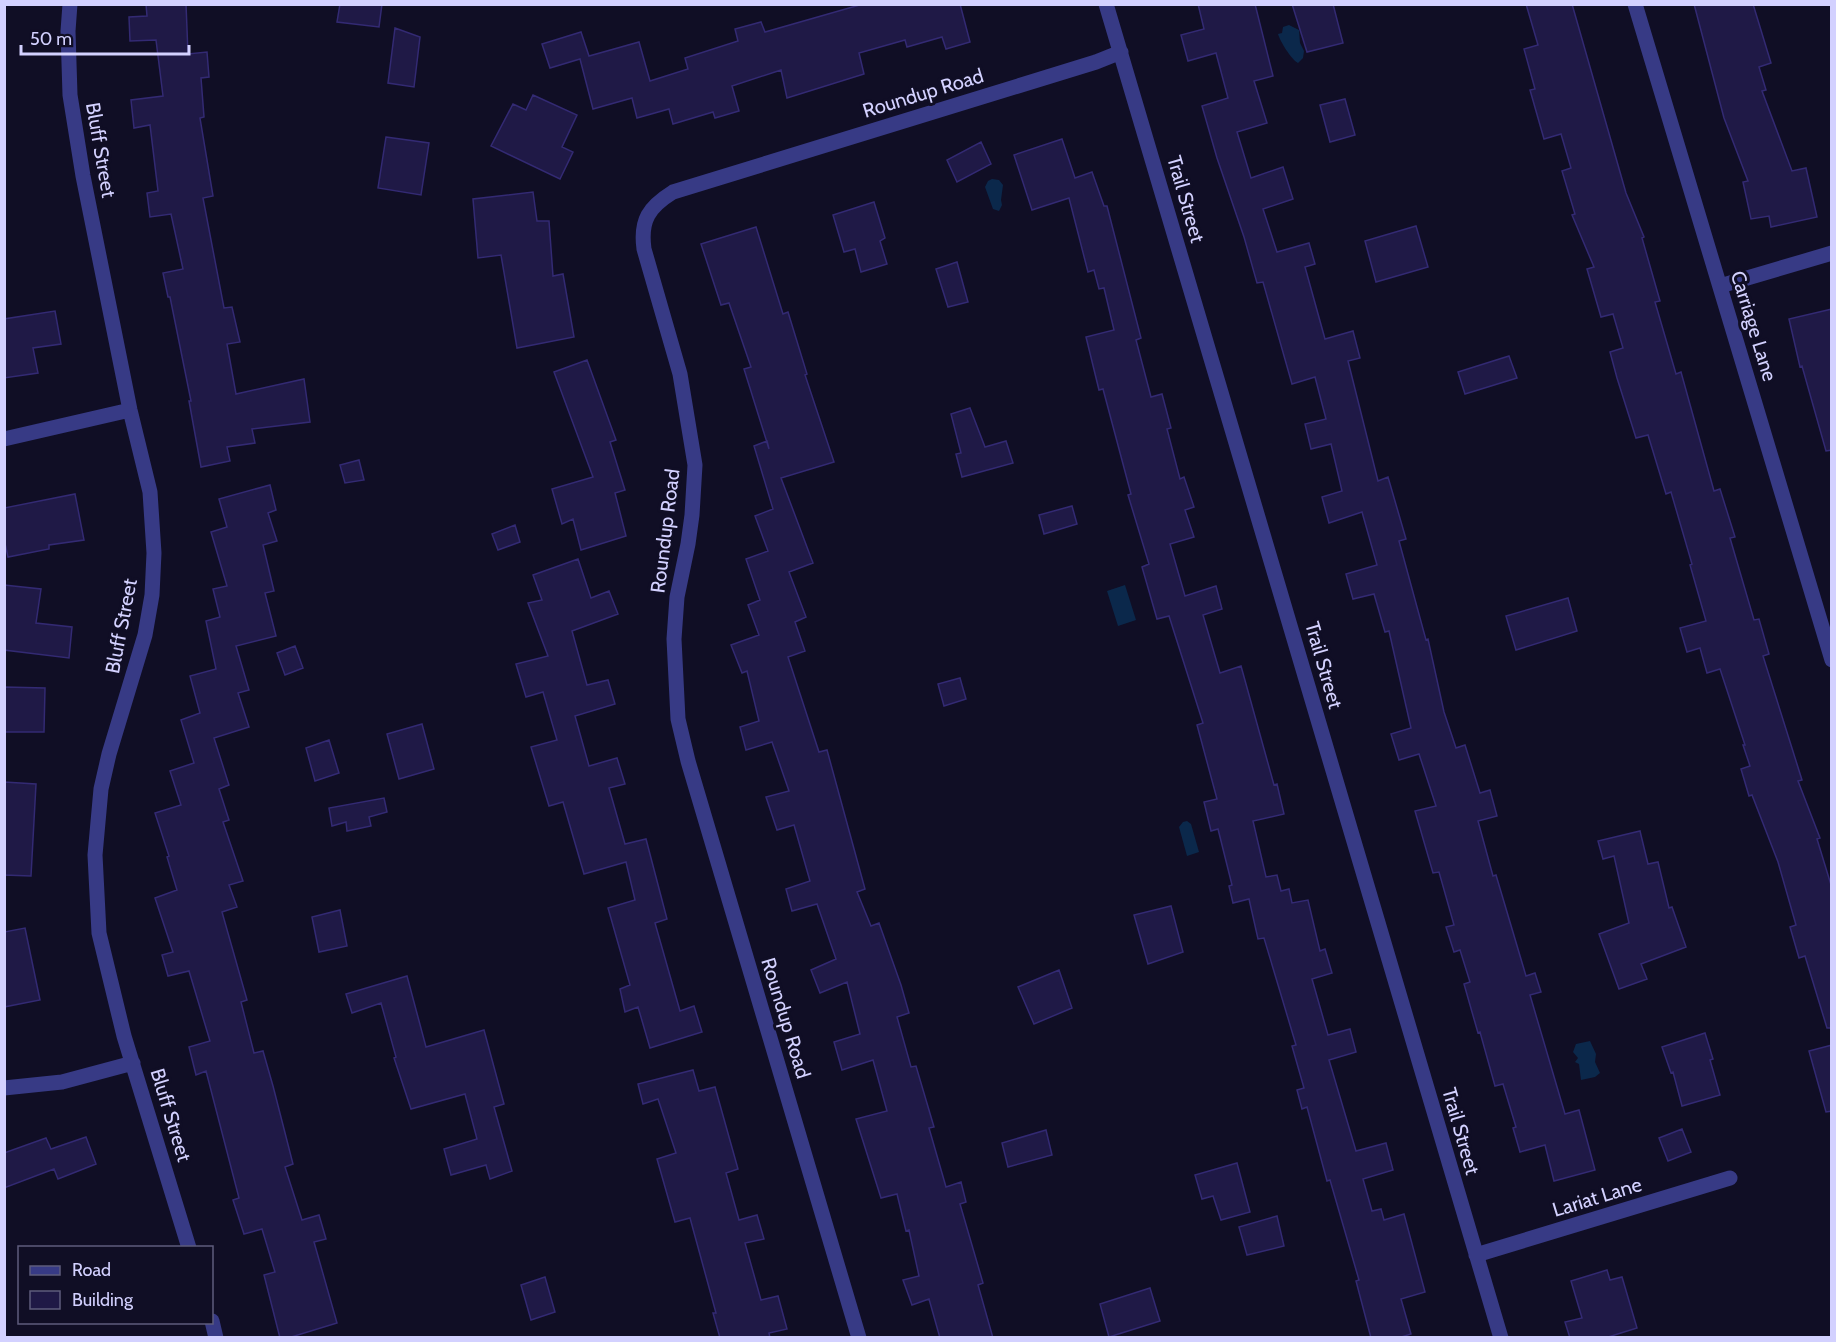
<svg xmlns="http://www.w3.org/2000/svg" width="1836" height="1342" font-family="Cabin,sans-serif">
<style>
.water{fill:#0b284b}
.building{fill:#1f1946;stroke:#332a73;stroke-width:1.5}
.lines{fill:none;stroke-linecap:round;stroke-linejoin:round}
.minor{stroke:#373a85;stroke-width:15}
.labels{text-anchor:middle;stroke-width:6;stroke-linejoin:round;paint-order:stroke}
.street-label{font-size:20px;fill:#d3d1ff;stroke:#100e25}
</style>
<rect width="100%" height="100%" fill="#100e25"/>
<!-- water -->
<path class="water" d="M1289 25 1299 30 1300 43 1304 51 1303 58 1298 63C1291 59 1280 41 1278 34L1282 33 1283 27Z
M992 179 999 180 1003 185 1001 200 1002 205 999 211 993 209 985 187 988 181Z
M1125 585 1136 620 1118 626 1107 591Z
M1187 821 1191 824 1199 852 1187 856 1179 827 1183 822Z
M1590 1041 1596 1054 1595 1062 1600 1073 1595 1077 1581 1080 1579 1064 1575 1062 1578 1058 1573 1052 1576 1044Z"/>
<!-- building -->
<path class="building" d="M146 4H186L188 54 207 52 209 77 201 78 204 117 200 118 213 196 203 198 224 308 232 307 240 342 227 344 236 394 304 379 310 422 252 429 255 443 227 447 230 461 201 467 189 401H191L170 297H168L163 273 183 269 171 214 150 217 147 193 158 191 150 125 134 128 131 100 163 96 156 40 130 41 129 17 147 16Z
M340 4H382L379 27 337 22Z
M863 4H960L970 42 946 49 942 37 907 47 905 40 859 53 864 74 787 98 781 70 732 86 739 111 715 118 713 112 673 124 669 109 637 118 632 98 593 109 580 59 550 68 542 44 581 32 589 56 639 42 650 81 688 69 685 58 738 41 735 29 761 22 765 32Z
M1198 4H1255L1273 76 1254 81 1267 123 1237 132 1251 178 1283 167 1293 199 1263 209 1277 252 1309 243 1315 264 1305 267 1325 339 1353 331 1360 358 1348 361 1378 481 1388 477 1406 539 1399 541 1426 640 1428 639 1444 712 1456 748 1465 745 1480 793 1490 790 1497 816 1478 821 1493 876 1496 875 1526 976 1535 973 1541 992 1530 995 1565 1114 1579 1110 1595 1170 1554 1181 1545 1145 1520 1152 1513 1128 1516 1127 1503 1084 1495 1086 1480 1032 1478 1033 1464 984 1470 982 1460 950 1454 952 1446 927 1454 925 1439 872 1433 873 1415 811 1436 806 1419 754 1399 760 1391 734 1411 728 1389 631 1385 632 1374 594 1353 599 1346 574 1377 565 1362 512 1329 523 1322 497 1342 491 1331 444 1311 449 1305 424 1326 419 1315 377 1292 384 1263 282 1257 283 1244 237 1217 158 1202 106 1228 98 1216 53 1188 61 1181 35 1204 29Z
M1292 4H1333L1343 43 1307 52Z
M1526 4H1572L1626 193 1644 237 1642 238 1660 301 1655 302 1676 374 1681 372 1714 491 1720 489 1735 537 1730 538 1754 620 1759 619 1769 654 1763 656 1802 780 1798 781 1820 838 1817 839 1832 888V1028H1827L1805 956 1799 958 1790 927 1796 925 1778 862 1752 795 1749 796 1741 769 1750 766 1743 745H1745L1720 669 1707 673 1700 648 1687 652 1680 628 1706 621 1690 565 1692 564 1671 492 1666 494 1648 435 1636 438 1617 378 1610 352 1623 348 1613 314 1601 317 1587 269 1594 267 1572 215 1575 214 1562 171 1571 168 1561 134 1544 139 1530 90 1535 89 1524 49 1538 45Z
M1694 4H1753L1771 63 1759 67 1766 90 1762 91 1792 171 1806 168 1817 217 1771 227 1769 216 1751 219 1743 182 1748 181 1724 118Z
M395 28 420 37 414 87 388 83Z
M533 95 577 115 562 147 573 152 560 179 491 146 513 104 526 110Z
M1345 99 1355 135 1330 142 1320 105Z
M386 137 429 143 421 195 378 188Z
M1062 139 1075 178 1092 172 1104 206H1107L1141 338 1136 340 1151 397 1162 394 1171 428 1167 429 1180 479 1184 477 1194 507 1185 510 1194 537 1170 544 1185 596 1216 586 1222 609 1203 615 1220 673 1241 666 1274 785 1277 784 1284 814 1253 821 1266 877 1277 875 1281 891 1289 889 1292 903 1308 900 1320 951 1325 949 1332 973 1312 979 1328 1035 1350 1029 1356 1052 1329 1060 1356 1151 1386 1143 1393 1170 1363 1179 1372 1211 1381 1209 1384 1220 1404 1214 1425 1292 1401 1299 1411 1334 1398 1338H1371L1356 1281 1359 1280 1330 1180 1327 1181 1307 1107 1302 1109 1297 1090 1304 1088 1292 1046 1296 1045 1264 938 1258 939 1249 899 1233 903 1229 886 1232 885 1218 829 1211 831 1204 802 1217 799 1197 725 1203 723 1169 616 1157 619 1142 567 1149 564 1128 495 1131 494 1103 389 1099 390 1086 337 1114 330 1104 288 1099 289 1094 270 1088 272 1069 198 1032 210 1014 155Z
M981 142 991 164 957 182 947 160Z
M533 192 537 221H549L553 276 563 274 574 337 517 348 501 255 478 258 473 199Z
M874 202 885 238 880 241 887 264 861 272 855 249 844 252 833 215Z
M1416 226 1428 267 1376 282 1365 241Z
M756 227 783 314 788 312 807 374 805 375 834 462 781 478 813 563 789 572 806 617 795 622 805 651 788 657 819 752 827 750 865 889 857 892 871 926 879 923 901 985 909 1013 897 1017 911 1067 916 1066 934 1127 929 1128 946 1187 961 1182 966 1202 960 1204 983 1283 978 1285 993 1338H940L929 1299 912 1305 903 1280 919 1276 909 1230 906 1231 897 1194 881 1198 856 1119 887 1111 873 1060 842 1070 834 1042 860 1034 847 982 820 993 811 970 836 959 817 904 792 911 786 889 810 881 794 825 777 830 766 797 789 791 772 742 746 750 740 727 759 721 747 671 742 673 731 645 759 635 748 605 760 600 746 559 768 551 755 516 773 509 754 446 767 441 769 449 744 369 751 367 729 303 721 305 701 244Z
M957 262 968 302 948 307 936 269Z
M1832 309V450L1826 451 1802 366 1800 367 1789 319Z
M55 311 61 344 33 348 38 373 4 378V319Z
M1509 356 1517 378 1465 394 1458 372Z
M587 360 616 440 610 442 625 490 615 493 626 536 581 550 573 519 562 524 552 489 593 477 554 372Z
M970 408 985 447 1006 441 1013 463 962 477 956 454 961 453 951 414Z
M359 460 364 480 345 483 340 465Z
M270 485 276 510 268 513 277 541 263 545 274 591 265 593 276 636 236 646 249 690 238 693 249 727 214 738 229 785 219 789 229 820 223 822 243 881 229 885 237 907 222 912 247 1000 241 1002 254 1053 263 1051 273 1086 293 1164 285 1167 302 1220 319 1215 326 1239 314 1242 337 1323 288 1338H280L264 1275 275 1272 262 1229 244 1234 233 1200 239 1198 206 1071 196 1075 189 1047 210 1041 189 971 168 976 162 955 173 952 155 898 177 890 167 857 169 856 155 813 181 805 170 771 194 763 181 720 200 713 190 676 216 669 206 621 220 617 213 589 227 586 211 532 227 527 219 499Z
M75 494 84 540 49 545V549L8 557 4 539V508Z
M1072 506 1077 524 1044 534 1039 515Z
M515 525 520 542 498 550 492 534Z
M578 559 591 598 609 591 618 614 572 631 587 685 608 680 615 704 575 716 589 766 617 758 625 784 609 788 625 844 646 839 667 919 655 923 680 1011 694 1006 702 1032 650 1048 638 1007 625 1012 620 989 630 985 608 908 635 900 626 862 584 874 563 802 549 806 531 747 557 740 543 692 526 697 516 664 548 656 528 603 542 600 533 575Z
M4 585 41 589 36 623 72 627 69 658 4 650Z
M1568 598 1577 631 1516 650 1506 616Z
M295 646 303 668 285 675 277 653Z
M960 678 966 699 944 706 938 684Z
M4 687 45 688 44 732H4Z
M422 724 434 769 399 779 387 734Z
M329 740 339 773 315 781 306 748Z
M4 782 36 784 31 876 4 875Z
M384 798 387 812 369 817 371 826 347 831 346 822 332 826 329 808Z
M1640 831 1648 864 1658 862 1669 908 1672 907 1686 947 1641 964 1647 979 1619 989 1599 934 1629 923 1614 856 1603 859 1598 841Z
M1171 906 1183 952 1148 964 1134 915Z
M340 910 347 946 319 952 312 917Z
M25 928 40 1000 4 1007V932Z
M1059 970 1072 1008 1034 1024 1018 987Z
M407 976 426 1047 484 1030 504 1104 494 1107 512 1171 490 1179 486 1165 451 1175 444 1149 477 1139 465 1094 411 1109 394 1058 396 1057 381 1003 352 1013 346 994Z
M1705 1033 1713 1059 1710 1060 1720 1095 1682 1106 1673 1072 1671 1073 1662 1047Z
M1832 1045V1111L1826 1112 1809 1051Z
M693 1070 699 1091 715 1087 738 1169 726 1173 739 1220 757 1215 764 1239 745 1243 761 1300 778 1296 787 1329 769 1333 770 1338H720L713 1313H716L690 1218 675 1222 657 1159 676 1153 658 1099 643 1104 638 1084Z
M1682 1129 1691 1152 1668 1161 1659 1138Z
M1046 1130 1052 1155 1008 1167 1002 1143Z
M86 1137 96 1164 58 1179 54 1169 4 1188V1153L46 1138 51 1149Z
M1237 1163 1250 1212 1221 1220 1213 1196 1202 1199 1195 1175Z
M1277 1216 1284 1246 1247 1255 1239 1227Z
M1607 1270 1610 1280 1622 1277 1637 1328 1605 1338H1570L1565 1322 1582 1318 1571 1281Z
M545 1277 555 1312 531 1320 521 1285Z
M1150 1288 1160 1321 1109 1337 1100 1304Z"/>
<g class="lines">
<!-- minor -->
<path class="minor" d="M70 4 68 31 70 95 83 176 130 410 150 492 154 553 152 595 145 635 109 754 101 789 95 855 99 933 124 1036 189 1248
M1106 4 1501 1338
M1635 4 1832 660
M1720 286 1832 253
M4 439 130 410
M4 1088 62 1082 133 1063
M1476 1255 1730 1178
M212 1321 216 1338
M859 1338 688 761 678 719 674 639 677 597 688 544 692 515 695 465 680 374 644 249C640 220 649 207 673 192L1096 62 1121 52"/>
</g>
<g class="labels">
<!-- street labels -->
<g class="street-label">
<text transform="translate(923 93) rotate(-17)" y="7">Roundup Road</text>
<text transform="translate(101 150) rotate(80)" y="7">Bluff Street</text>
<text transform="translate(1186 199) rotate(74)" y="7">Trail Street</text>
<text transform="translate(1754 326) rotate(73)" y="7">Carriage Lane</text>
<text transform="translate(665 531) rotate(-83)" y="7">Roundup Road</text>
<text transform="translate(121 626) rotate(-79)" y="7">Bluff Street</text>
<text transform="translate(1324 665) rotate(74)" y="7">Trail Street</text>
<text transform="translate(786 1018) rotate(73)" y="7">Roundup Road</text>
<text transform="translate(171 1115) rotate(73)" y="7">Bluff Street</text>
<text transform="translate(1461 1131) rotate(74)" y="7">Trail Street</text>
<text transform="translate(1597 1197) rotate(-17)" y="7">Lariat Lane</text>
</g>
</g>
<!-- border -->
<rect width="1836" height="1342" fill="none" stroke="#d3d1ff" stroke-width="12"/>
<!-- legend -->
<rect x="18" y="1246" width="195" height="78" fill="#100e25" stroke="#5e5c7c" stroke-width="1.5"/>
<rect x="30" y="1266" width="30" height="9" fill="#373a85" stroke="#5e5c7c" stroke-width="1.5"/>
<text x="72" y="1276" font-size="18" fill="#d3d1ff">Road</text>
<rect x="30" y="1291" width="30" height="18" fill="#1f1946" stroke="#5e5c7c" stroke-width="1.5"/>
<text x="72" y="1306" font-size="18" fill="#d3d1ff">Building</text>
<!-- scale -->
<path d="M21 45v9h168v-9" fill="none" stroke="#d3d1ff" stroke-width="3"/>
<text x="30" y="45" font-size="18" fill="#d3d1ff" stroke="#100e25" stroke-width="4.5" paint-order="stroke">50 m</text>
</svg>
